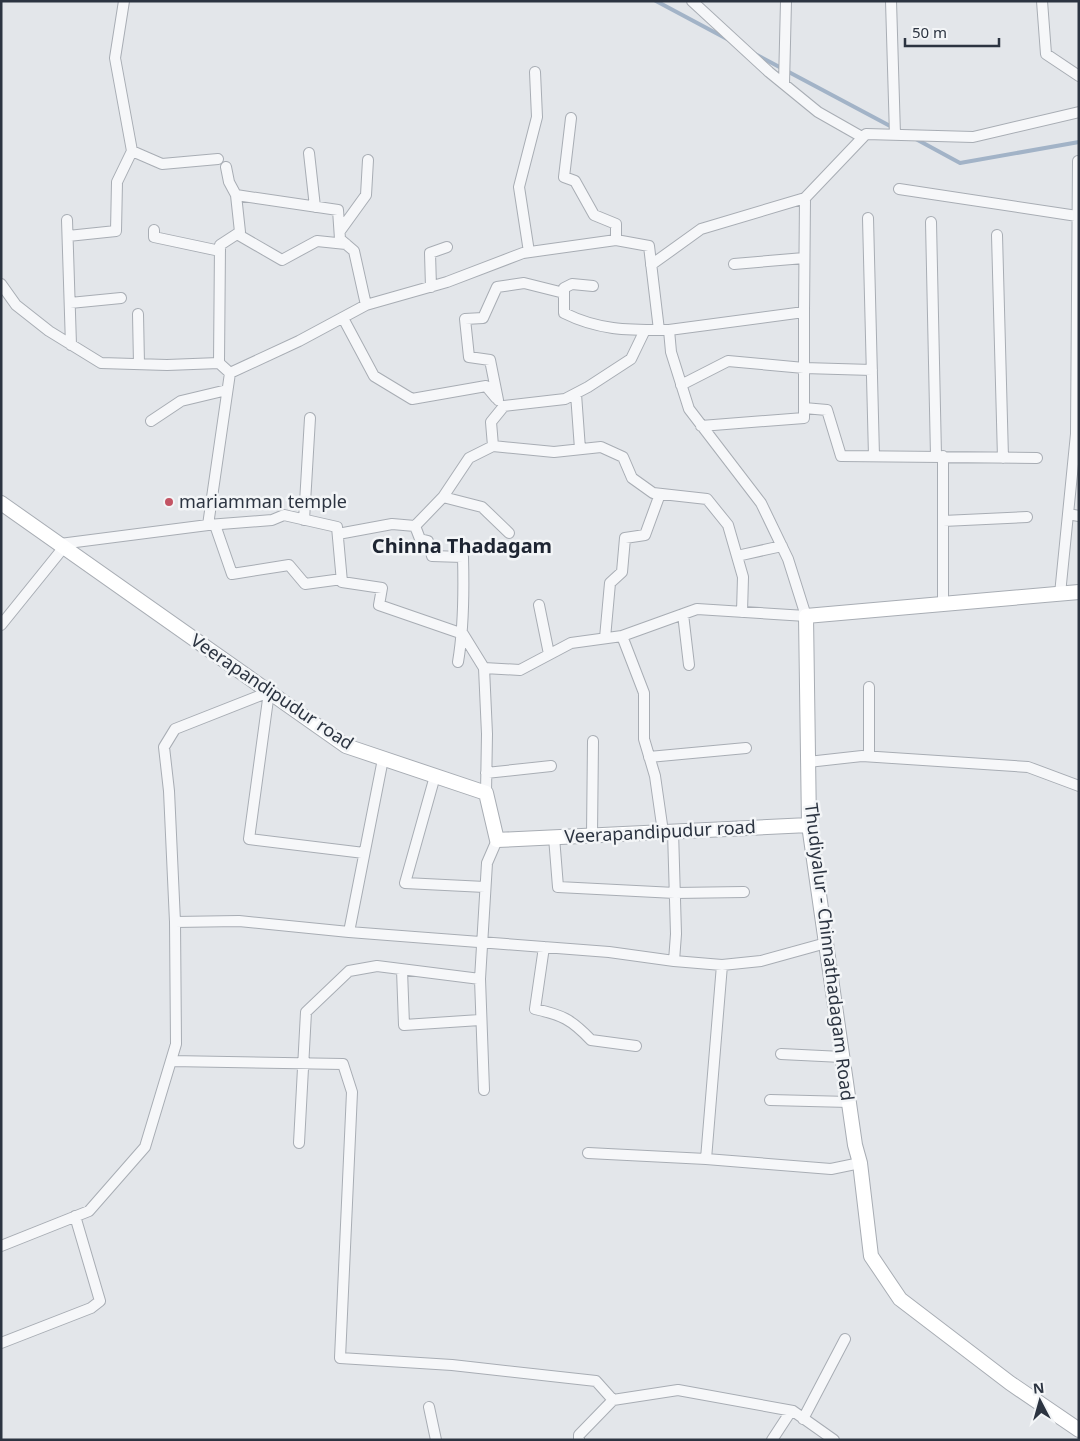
<svg xmlns="http://www.w3.org/2000/svg" width="1080" height="1441" font-family="'Noto Sans',sans-serif">
<style>
.lines{fill:none;stroke-linecap:round;stroke-linejoin:round}
.stream{stroke:#a2b3c7;stroke-width:4}
.street-casing{stroke:#a8adb4;stroke-width:12}
.secondary-casing{stroke:#a8adb4;stroke-width:16}
.street{stroke:#f6f7f9;stroke-width:10}
.secondary{stroke:#fff;stroke-width:14}
.poi-dot{fill:#c35464;stroke:#f3f5f7;stroke-width:2}
.labels{text-anchor:middle;stroke-width:5;stroke-linejoin:round;paint-order:stroke}
.poi-label{font-size:18px;fill:#2c3441;stroke:#f3f5f7;text-anchor:start}
.street-label{font-size:18px;fill:#2c3441;stroke:#f3f5f7}
.quarter-label{font-size:20px;font-weight:bold;fill:#1e2532;stroke:#f3f5f7}
</style>
<rect width="100%" height="100%" fill="#e3e6ea"/>
<g class="lines">
<!-- stream -->
<path class="stream" d="M656 1 729 40
M755 54 892 127
M914 138 960 163 1079 142"/>
<!-- street casing -->
<g class="street-casing">
<path id="street" d="M124 1 115 58 132 151
M692 1 769 72 818 112 862 137
M891 1 895 135
M1042 1 1046 54 1079 76
M784 84 786 1
M571 118 564 177 575 181 594 215 616 224V240
M309 153 315 207
M226 167 229 182 236 195 240 232 220 245 219 363 230 373
M899 189 1077 216
M236 195 338 210 340 239 354 251 366 305
M868 218 874 456
M67 220 71 345
M931 222 936 456
M154 230V237L220 251
M340 231 366 195 368 160
M237 234 282 260 317 241 346 244
M997 235 1003 458
M68 236 116 231 117 182 132 151 162 164 218 159
M529 252 519 187 537 117 535 72
M734 264 804 258
M651 265 701 229 805 198
M1 284 16 305 49 331 101 363 167 365 219 363
M431 287 430 253 447 247
M70 303 121 298
M138 314 139 364
M343 318 374 376 412 399 486 386 496 398
M645 330 631 359 588 387 565 399 504 406 491 422 493 446 554 452 601 447 623 457 632 478 653 493 707 499 728 525 743 577 742 612
M669 330 804 312 805 198 866 134 973 137 1079 112
M681 385 728 361 804 368 872 370
M576 394 580 449
M498 400 490 360 469 357 465 319 483 318 497 287 524 283 564 293
M804 408 827 410 841 456 1037 458
M151 421 181 401 227 390
M701 426 804 418V312
M443 497 482 507 509 533
M1068 514 1079 516
M304 520 310 418
M943 521 1027 517
M208 525 272 520 284 515 337 527 342 582 382 588 379 605 463 634 484 668 487 734 486 793
M215 525 232 574 289 565 305 584 342 579
M338 534 392 524 415 526
M60 544 208 525 230 373 299 341 366 305 447 282 523 253 616 240 649 246 659 330
M737 556 782 546
M1060 594 1076 434 1078 161
M943 604V456
M539 605 549 654
M683 614 689 665
M1 625 64 547
M622 636 644 693V739L655 776 663 832
M605 638 610 583 622 572 625 538 645 535 660 494
M458 662C464 627 464 593 463 557L432 556 428 541 420 539 415 526 443 497 469 458 493 446
M484 668 520 670 571 643 622 636 697 609 806 616 788 559 761 503 689 409 671 352 669 330C630 330 600 331 564 313V288L572 284 593 286
M869 687V756
M649 757 746 748
M383 759 349 932 609 952 674 961 676 934 673 831
M808 762 862 756 1028 767 1079 786
M486 773 551 766
M435 776 405 883 485 887
M592 835 593 741
M554 837 558 887 675 893 744 892
M349 932 239 921 175 922 169 791 164 747 175 729 269 692 249 839 364 853
M544 947 535 1009C562 1015 571 1019 591 1040L636 1046
M674 961 722 965 761 961 826 943
M722 965 706 1159 831 1169 860 1163
M402 970 404 1025 480 1020
M781 1054 842 1057
M171 1061 343 1064 352 1092 340 1358 452 1365 596 1381 613 1400 678 1390 793 1411 834 1440
M484 1090 480 979 487 863 497 840
M770 1100 849 1102
M299 1143 306 1012 349 971 377 966 480 979
M588 1153 706 1159
M1 1246 89 1211 145 1147 176 1044 175 922
M1 1343 91 1308 100 1301 75 1216
M429 1407 436 1440
M803 1419 845 1339
M579 1440V1435L613 1400
M772 1440 791 1411"/>
</g>
<!-- secondary casing -->
<g class="secondary-casing">
<path id="secondary" d="M1 503 346 746 486 793 497 840 809 825
M1079 592 806 616 809 825 855 1145 860 1163 871 1256 900 1299 1010 1383 1079 1430"/>
</g>
<!-- street -->
<use href="#street" class="street"/>
<!-- secondary -->
<use href="#secondary" class="secondary"/>
</g>
<!-- markers -->
<circle class="poi-dot" cx="169" cy="502" r="5"/>
<g class="labels">
<!-- poi labels -->
<g class="poi-label">
<text x="179" y="508">mariamman temple</text>
</g>
<!-- street labels -->
<g class="street-label">
<text transform="translate(272 692) rotate(34)" y="6">Veerapandipudur road</text>
<text transform="translate(660 832) rotate(-3)" y="6">Veerapandipudur road</text>
<text transform="translate(829 952) rotate(83)" y="6">Thudiyalur - Chinnathadagam Road</text>
</g>
<!-- quarter labels -->
<g class="quarter-label">
<text x="462" y="553">Chinna Thadagam</text>
</g>
</g>
<!-- border -->
<rect width="1080" height="1441" fill="none" stroke="#2c3441" stroke-width="5"/>
<!-- north arrow -->
<g transform="translate(1040 1401) rotate(354)" stroke="#f3f5f7" stroke-width="4" paint-order="stroke">
<path d="M0-4L9 19L0 12L-9 19Z" fill="#2c3441"/>
<text y="-8" font-size="14" font-weight="bold" text-anchor="middle" fill="#2c3441">N</text>
</g>
<!-- scale -->
<path d="M905 38v8h94v-8" fill="none" stroke="#2c3441" stroke-width="2.5"/>
<text x="912" y="38" font-size="15" fill="#2c3441" stroke="#f3f5f7" stroke-width="4" paint-order="stroke">50 m</text>
</svg>
